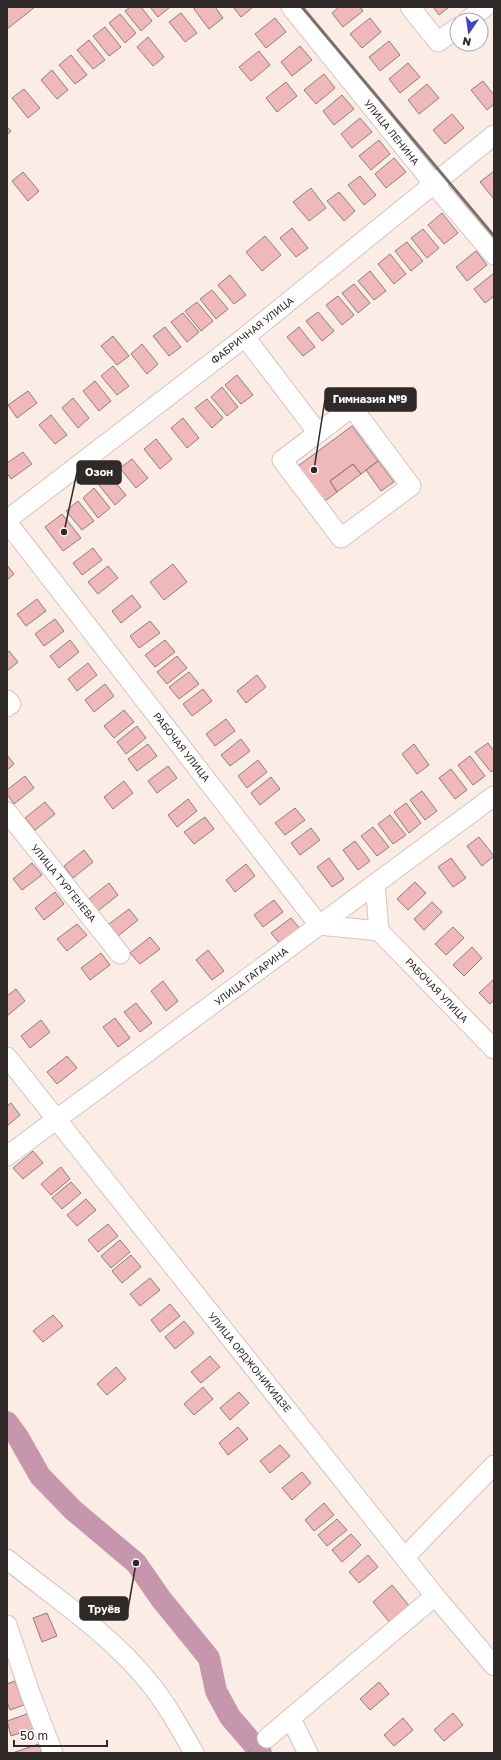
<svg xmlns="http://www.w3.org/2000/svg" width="501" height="1760" font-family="'Golos Text',sans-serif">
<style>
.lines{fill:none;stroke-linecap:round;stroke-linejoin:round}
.river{stroke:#c697ac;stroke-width:22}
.building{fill:#efb9bc;stroke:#8d7d7e}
.minor-casing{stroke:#d3c3be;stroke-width:21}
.path{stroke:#8b817d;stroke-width:2;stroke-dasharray:1 3;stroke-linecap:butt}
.minor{stroke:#fff;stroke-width:19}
.rail{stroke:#7a706d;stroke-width:3}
.labels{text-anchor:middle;stroke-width:4;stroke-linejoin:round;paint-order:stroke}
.street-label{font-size:10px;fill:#2f2927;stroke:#fff}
.leader{fill:none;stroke:#2f2927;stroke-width:1.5}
.callout-dot{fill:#2f2927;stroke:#fff;stroke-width:1.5}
.callout{fill:#2f2927;stroke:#2f2927;stroke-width:1.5}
.callout-label{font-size:11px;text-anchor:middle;font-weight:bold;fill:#fff}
</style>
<rect width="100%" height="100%" fill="#fcece6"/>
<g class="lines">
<!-- river -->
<path class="river" d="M7 1422 18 1437 40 1476 73 1510 136 1563 161 1599 209 1658 216 1691 230 1717 261 1753"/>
</g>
<!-- building -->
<path class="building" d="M7 7H35L7 29Z
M130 7H141L152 21 141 31 125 11Z
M150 7H170L158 17Z
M196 7H215L223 18 209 29 194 9Z
M233 7H253L241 17Z
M339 7H360L363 11 343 27 332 13Z
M433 7H449L439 15Z
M181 13 197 33 185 42 169 22Z
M120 14 136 33 125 43 109 23Z
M275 18 286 32 266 48 255 34Z
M370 18 381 32 362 48 350 34Z
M105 27 121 47 109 56 93 36Z
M148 37 164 57 153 66 137 47Z
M89 40 105 60 93 69 77 50Z
M389 41 400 55 380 71 369 57Z
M300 46 312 60 292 76 281 62Z
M259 51 270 65 251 81 239 67Z
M71 55 87 75 75 84 59 65Z
M408 63 420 77 400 93 389 79Z
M52 70 68 90 57 99 41 80Z
M324 74 335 88 316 104 304 90Z
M483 81 494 95V104L487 110 471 90Z
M286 82 297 96 277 112 266 98Z
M427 84 439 98 419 114 408 100Z
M24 89 40 108 28 118 12 98Z
M342 95 354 109 334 125 323 111Z
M452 114 464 128 445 144 433 130Z
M360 118 372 132 352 148 341 134Z
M7 127 11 131 7 135Z
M379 140 390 154 371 170 359 156Z
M394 158 406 172 386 188 375 174Z
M494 171V199L480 182Z
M23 172 39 191 28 201 12 181Z
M360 176 376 195 364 205 348 185Z
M311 188 326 208 309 221 293 202Z
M339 192 355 211 344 221 327 201Z
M442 213 458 233 444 244 428 225Z
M292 228 308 248 296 257 280 238Z
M423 229 439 248 427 258 411 238Z
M265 236 281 255 262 271 246 252Z
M407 242 423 261 411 271 395 251Z
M476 251 487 265 467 281 456 267Z
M390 254 406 274 394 284 378 264Z
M370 271 386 291 374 300 358 281Z
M494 273V296L485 303 474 289Z
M230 275 246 295 234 304 218 285Z
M354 284 370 303 358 313 342 293Z
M212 290 228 309 216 319 200 299Z
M338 296 354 315 342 325 326 305Z
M197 302 213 321 201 331 185 311Z
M318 312 334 331 322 341 306 321Z
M183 313 199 332 187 342 171 322Z
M165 327 181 347 169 356 153 336Z
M299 327 315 347 303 356 287 337Z
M113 336 129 356 117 365 101 346Z
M142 344 158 364 147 374 131 354Z
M113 366 129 386 117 395 101 376Z
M237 375 253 395 241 404 225 385Z
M95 381 111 401 99 411 83 391Z
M222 387 238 407 227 416 211 397Z
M28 391 37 403 17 418 8 405Z
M73 398 89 418 78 428 62 408Z
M207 399 223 418 212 428 195 408Z
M51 415 67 435 55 444 39 425Z
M183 418 199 438 187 448 171 428Z
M352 426 378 461 361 474 353 464 330 481 337 492 325 501 298 466Z
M156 439 172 459 160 469 144 449Z
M23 452 32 464 11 479 7 473V463Z
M132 459 148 478 136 488 120 468Z
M378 461 394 482 381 491 366 470Z
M353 464 361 474 337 492 330 481Z
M110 476 126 495 115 505 99 485Z
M94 488 110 508 98 518 83 498Z
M78 501 94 521 82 530 66 511Z
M62 514 81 538 63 551 45 527Z
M93 548 102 560 82 575 73 563Z
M173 564 187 582 164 600 150 582Z
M7 565 14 574 7 580Z
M108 566 118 578 98 594 88 582Z
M132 595 141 607 121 623 112 611Z
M37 599 46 611 26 626 17 614Z
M55 619 64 631 44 646 35 634Z
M150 621 160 633 139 648 130 636Z
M70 640 79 652 59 668 50 656Z
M165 640 175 652 155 667 145 655Z
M9 651 18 662 7 671V652Z
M177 656 187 668 167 684 157 672Z
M88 663 97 675 77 691 68 679Z
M189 672 199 684 179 699 169 687Z
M257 675 266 687 246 703 237 691Z
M105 684 114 696 94 712 85 700Z
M203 689 212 701 192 716 183 704Z
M124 710 134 722 114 738 104 726Z
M226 719 235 731 215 746 206 734Z
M137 726 146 738 126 754 117 742Z
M241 739 250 751 230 766 221 755Z
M488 743 494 751V770L491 772 475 752Z
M148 744 157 756 137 771 128 759Z
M414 744 429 765 417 774 402 754Z
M7 755 14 764 7 770Z
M470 756 485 776 473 785 458 765Z
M258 760 267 772 247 788 238 776Z
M168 766 177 778 157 793 148 781Z
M451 769 467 790 455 799 439 778Z
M25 776 34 788 14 804 7 794V790Z
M271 777 280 789 260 805 251 793Z
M124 781 133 793 113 809 104 797Z
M422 791 437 811 425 820 410 800Z
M188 799 197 811 177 827 168 815Z
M45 802 55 814 35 830 25 818Z
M406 803 421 823 409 833 394 812Z
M295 808 305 820 285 835 275 823Z
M390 815 406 835 393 844 378 824Z
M205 817 214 829 194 844 184 832Z
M373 827 389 847 377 856 361 836Z
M311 828 320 840 300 855 291 843Z
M479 837 494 856 482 866 467 846Z
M355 841 370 861 358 870 343 850Z
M84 850 93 862 73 878 64 866Z
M329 858 344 879 332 887 317 867Z
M451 858 466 878 453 887 438 867Z
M32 863 42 875 22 890 13 879Z
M246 864 255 876 235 892 226 880Z
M415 882 426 893 408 910 397 899Z
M109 883 118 895 98 911 89 899Z
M55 892 64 904 44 920 35 908Z
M274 900 283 912 263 927 254 915Z
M432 902 442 912 424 930 414 919Z
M129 909 138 920 118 936 109 924Z
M291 918 301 930 281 945 271 933Z
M77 924 87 935 67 951 57 939Z
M453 927 464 938 446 955 435 944Z
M150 937 160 949 140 964 130 953Z
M472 947 482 958 464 976 453 965Z
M208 950 224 971 212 980 196 960Z
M101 953 110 965 90 980 81 968Z
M494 979V1000L490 1004 479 993Z
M163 981 178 1001 166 1011 151 991Z
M16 989 25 1001 7 1016V996Z
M136 1003 152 1023 140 1032 124 1012Z
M115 1018 130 1038 118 1047 103 1027Z
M41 1020 50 1032 30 1048 21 1036Z
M67 1056 77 1068 57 1084 47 1072Z
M11 1103 20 1115 7 1126V1106Z
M33 1151 43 1163 23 1179 13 1168Z
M61 1167 70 1179 51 1195 41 1184Z
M71 1182 81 1193 62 1209 52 1198Z
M86 1199 96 1210 77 1226 67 1215Z
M108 1224 118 1236 98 1252 88 1240Z
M120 1240 130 1252 111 1268 101 1256Z
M131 1255 141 1267 122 1283 112 1271Z
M150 1278 160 1290 140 1306 130 1294Z
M170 1304 180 1316 160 1332 151 1320Z
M53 1315 63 1326 43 1342 33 1331Z
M184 1321 194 1333 175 1349 165 1337Z
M210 1356 220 1367 201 1383 191 1372Z
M116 1367 126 1379 107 1395 97 1384Z
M203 1387 213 1399 194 1415 184 1404Z
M239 1392 249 1403 230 1420 220 1408Z
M238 1427 248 1439 228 1455 219 1443Z
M280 1445 290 1456 270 1473 260 1461Z
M302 1472 311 1483 292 1500 282 1488Z
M324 1503 334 1515 314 1531 305 1520Z
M337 1519 347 1530 327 1546 318 1535Z
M351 1534 361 1545 342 1562 332 1550Z
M368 1555 378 1567 359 1583 349 1572Z
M392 1585 411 1608 391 1624 373 1602Z
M47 1613 57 1636 42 1642 33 1618Z
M15 1681 24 1705 10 1710 7 1702V1684Z
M379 1682 389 1694 370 1710 360 1699Z
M30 1713 35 1728 11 1736 7 1721Z
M453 1713 463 1725 444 1741 434 1730Z
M403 1718 413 1730 394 1746 384 1735Z
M39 1744 42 1753H15V1752Z"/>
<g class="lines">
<!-- minor casing -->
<g class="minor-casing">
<path id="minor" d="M291 7 433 183 494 255
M410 7 438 42 457 28
M468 20 485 7
M245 337 318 433 352 407 411 486 341 538 282 460 318 433
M7 520 245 337 494 135
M7 522 319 925 379 931 494 1049
M7 700 11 704 7 707
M7 812 120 954
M375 884 379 931
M7 1057 435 1596 494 1666
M7 1156 494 796
M405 1557 494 1465
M7 1559C55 1598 109 1633 148 1681 166 1703 180 1728 194 1753
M7 1625 30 1693 53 1753
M291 1719 308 1753
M267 1738 435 1596"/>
</g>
<!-- path -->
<path class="path" d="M245 1753 254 1747"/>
<!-- minor -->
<use href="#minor" class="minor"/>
<!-- rail -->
<path class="rail" d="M302 7 494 236"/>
</g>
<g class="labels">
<!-- street labels -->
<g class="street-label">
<text transform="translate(392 132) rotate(51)" y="4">УЛИЦА ЛЕНИНА</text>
<text transform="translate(252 330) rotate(-38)" y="4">ФАБРИЧНАЯ УЛИЦА</text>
<text transform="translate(182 747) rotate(52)" y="4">РАБОЧАЯ УЛИЦА</text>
<text transform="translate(64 883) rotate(51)" y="4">УЛИЦА ТУРГЕНЕВА</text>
<text transform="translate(251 976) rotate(-37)" y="4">УЛИЦА ГАГАРИНА</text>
<text transform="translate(437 990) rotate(46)" y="4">РАБОЧАЯ УЛИЦА</text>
<text transform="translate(250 1362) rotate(51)" y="4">УЛИЦА ОРДЖОНИКИДЗЕ</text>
</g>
</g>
<!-- callouts -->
<path class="leader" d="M314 470L325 399M64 532L77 472M136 1563L128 1609"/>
<g class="callout-dot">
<circle cx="314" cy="470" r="4"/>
<circle cx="64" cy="532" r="4"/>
<circle cx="136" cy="1563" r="4"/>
</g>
<g class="callout">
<rect x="325" y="388" width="91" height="23" rx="4"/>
<rect x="77" y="461" width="44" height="23" rx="4"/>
<rect x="80" y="1597" width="48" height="23" rx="4"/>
</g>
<g class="callout-label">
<text x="370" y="403">Гимназия №9</text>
<text x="99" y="476">Озон</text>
<text x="104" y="1613">Труёв</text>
</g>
<!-- border -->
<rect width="501" height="1760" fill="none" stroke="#2f2927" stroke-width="16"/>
<!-- north arrow -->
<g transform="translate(469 32) rotate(193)"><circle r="19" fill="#ffffff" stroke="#aca9a9"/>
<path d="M0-3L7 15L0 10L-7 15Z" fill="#4045b9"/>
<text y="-6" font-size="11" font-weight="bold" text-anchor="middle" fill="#2f2927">N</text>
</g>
<!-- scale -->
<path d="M14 1740v6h93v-6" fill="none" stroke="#2f2927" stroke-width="2"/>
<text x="20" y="1740" font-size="12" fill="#2f2927" stroke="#ffffff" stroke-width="3" paint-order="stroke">50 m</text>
</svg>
